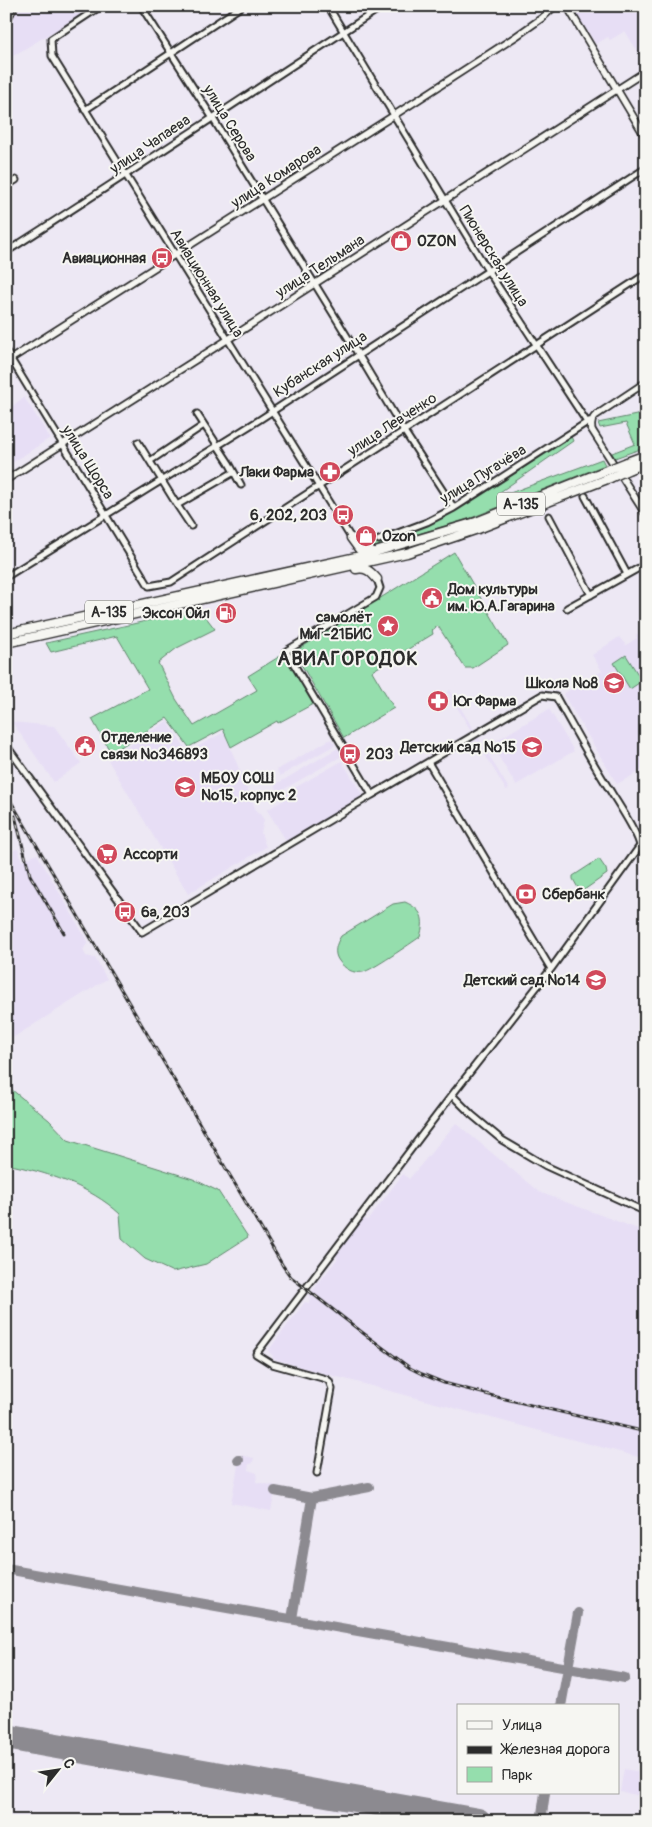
<svg xmlns="http://www.w3.org/2000/svg" width="652" height="1827" font-family="Pangolin,sans-serif">
<style>
.built{fill:#e7def5}
.green{fill:#95dead;stroke:#60846c}
.lines{fill:none;stroke-linecap:round;stroke-linejoin:round}
.taxiway{stroke:#8c8a90;stroke-width:10}
.runway{stroke:#8c8a90;stroke-width:26}
.minor-casing{stroke:#2b2b2b;stroke-width:9}
.tertiary-casing{stroke:#2b2b2b;stroke-width:9}
.trunk-casing{stroke:#2b2b2b;stroke-width:11}
.minor{stroke:#f6f6f2;stroke-width:5}
.tertiary{stroke:#f6f6f2;stroke-width:5.5}
.trunk{stroke:#f6f6f2;stroke-width:8}
.rail-casing{stroke:#2b2b2b;stroke-width:3}
.rail{stroke:#f6f6f2;stroke-width:1;stroke-dasharray:4;stroke-linecap:butt}
.trunk-bridge-casing{stroke:#2b2b2b;stroke-width:11;stroke-linecap:butt}
.trunk-bridge{stroke:#f6f6f2;stroke-width:8}
.labels{text-anchor:middle;stroke-width:4;stroke-linejoin:round;paint-order:stroke}
.shield{fill:#f6f6f2;stroke:#686867;stroke-width:1}
.shield-label{font-size:14px;font-weight:bold;fill:#2b2b2b}
.street-label{font-size:15px;fill:#2b2b2b;stroke:#f6f6f2}
.poi-label{font-size:15px;font-weight:bold;fill:#2b2b2b;stroke:#f6f6f2;text-anchor:start}
.district-label{font-size:20px;font-weight:bold;letter-spacing:1px;fill:#2b2b2b;stroke:#f6f6f2}
</style>
<rect width="100%" height="100%" fill="#ede8f4"/>
<filter id="ink" filterUnits="userSpaceOnUse"><feTurbulence type="fractalNoise" baseFrequency=".02" numOctaves="2"/><feDisplacementMap in="SourceGraphic" scale="10" xChannelSelector="R" yChannelSelector="G"/><feConvolveMatrix kernelMatrix="1 2 1 2 8 2 1 2 1" color-interpolation-filters="sRGB"/></filter>
<g filter="url(#ink)">
<!-- built -->
<path class="built" d="M6 6H96L6 60Z
M574 6H646V59L643 60 625 31 610 40 608 37 596 44 572 7Z
M24 397 50 438 6 467V411Z
M641 632 646 636V768L617 784 563 694 602 671 592 655 619 637 626 645 637 638 636 635Z
M450 690 509 789 506 790 448 692Z
M549 709 574 751 516 785 491 744Z
M167 721 188 752 224 732 257 813 260 814 264 820 261 833 266 847 188 894 108 760Z
M12 722 54 726 81 763 54 782Z
M331 739 335 745 280 776 277 770Z
M338 748 342 756 279 792 275 785Z
M342 761 363 796 287 842 267 810 284 800 282 795Z
M18 849 22 861 37 854 88 942 83 950 86 956 95 958 107 979 6 1042V851Z
M456 1123 539 1192 646 1232V1459L304 1368 272 1358 273 1356 268 1351 305 1302 309 1303 311 1300 309 1296 311 1293 338 1258 334 1254 362 1217 367 1221 403 1174 409 1179Z
M240 1455 254 1458 252 1464H249L248 1470 257 1473 256 1482 276 1486 271 1511 231 1503Z
M624 1769 646 1773 643 1796 620 1792Z"/>
<!-- green -->
<path class="green" d="M646 413V447L615 458 612 453 635 444 626 423 600 428 598 423Z
M570 434 573 441 500 492 510 493 602 459 605 465 471 518 375 547 371 544C393 536 416 531 436 521 484 497 527 465 570 434Z
M454 552 508 645 473 668H465L438 626 432 630 433 634 372 671 394 708 344 738 294 652Z
M192 611 205 616 215 629 177 648 158 663 176 699 194 726 257 690 248 676 285 653 313 704 278 723 277 721 231 747 223 729 189 747 167 718 111 753 92 719 148 689 117 636 51 652 46 643Z
M626 655 642 681 630 689 614 663Z
M599 859 606 869 607 874 584 890 578 888 573 879V876Z
M405 902C423 910 425 919 420 937 411 943 371 971 363 972 353 974 345 969 339 961 333 953 336 944 341 936L393 904Z
M6 1085 49 1120 68 1140 193 1179 218 1191 248 1237 206 1264 173 1272 145 1259 122 1239 120 1214C90 1186 46 1172 6 1164Z"/>
<g class="lines">
<!-- taxiway -->
<path class="taxiway" d="M238 1460H239
M275 1491 312 1498
M6 1569 625 1678
M292 1619 312 1498 369 1487
M561 1706 578 1613
M541 1821 545 1793"/>
<!-- runway -->
<path class="runway" d="M6 1737 478 1821"/>
<!-- minor casing -->
<g class="minor-casing">
<path id="minor" d="M101 6 51 39 52 56 351 538
M141 6 212 117 358 354 404 431 454 508
M328 6 488 271 592 430
M85 110 242 6
M6 186 16 180
M6 252C133 171 258 88 383 6
M6 351 149 586 171 582 646 274
M197 414 229 463 241 485
M138 442 177 505 234 472
M150 461 204 425
M585 496 627 574
M177 505 191 526
M549 516 591 595
M379 540 427 522 454 508 589 421
M6 577 259 420 646 168
M567 608 646 564
M6 745 142 932 372 795
M428 762 551 969
M452 1095 472 1115 502 1140 514 1147 546 1166 646 1212
M317 1473 332 1389 329 1381 326 1379 272 1364 256 1354 452 1095 551 969 640 846C638 833 618 804 611 792 591 761 574 729 556 697L542 695 372 795 286 651 376 597 380 588 377 579"/>
</g>
<!-- tertiary casing -->
<g class="tertiary-casing">
<path id="tertiary" d="M567 6 646 138
M6 362 393 116 515 37 542 18 555 6
M646 382 595 416C591 420 591 425 592 430L646 515
M6 480 227 340 646 71"/>
</g>
<!-- trunk casing -->
<g class="trunk-casing">
<path id="trunk" d="M627 462 646 455
M630 469 646 463
M351 538 359 549 370 550
M356 569C366 567 370 571 377 579
M6 634 365 555 476 522 607 470
M6 643 407 553 478 529 610 478"/>
</g>
<!-- minor -->
<use href="#minor" class="minor"/>
<!-- tertiary -->
<use href="#tertiary" class="tertiary"/>
<!-- trunk -->
<use href="#trunk" class="trunk"/>
<!-- rail casing -->
<g class="rail-casing">
<path id="rail" d="M6 28 18 6
M6 793 283 1266 291 1277 363 1333 410 1368 422 1374 444 1383 497 1397 646 1432
M15 816 30 875 64 933"/>
</g>
<!-- rail -->
<use href="#rail" class="rail"/>
<!-- trunk-bridge casing -->
<g class="trunk-bridge-casing">
<path id="trunk-bridge" d="M607 470 627 462
M610 478 630 469"/>
</g>
<!-- trunk-bridge -->
<use href="#trunk-bridge" class="trunk-bridge"/>
</g>
</g>
<!-- icons -->
<defs>
<g id="shop-disc" transform="scale(1.125)"><circle r="9.5" fill="#d1495b" stroke="#f6f6f2"/><path d="M-5-2.5h2.3a2.7 3.5 0 0 1 5.4 0H5L5.5 6h-11ZM-1.5-2.5h3a1.5 2.3 0 0 0-3 0Z" fill="#fff"/></g>
<g id="bus-disc" transform="scale(1.125)"><circle r="9.5" fill="#d1495b" stroke="#f6f6f2"/><path d="M-5-6H5V4H4V6H2V4H-2V6H-4V4H-5ZM-3.5-4V0h7V-4ZM-3.5 1.2v1.5H-2V1.2ZM2 1.2v1.5H3.5V1.2Z" fill="#fff"/></g>
<g id="pharmacy-disc" transform="scale(1.125)"><circle r="9.5" fill="#d1495b" stroke="#f6f6f2"/><path d="M-2-6h4v4h4v4h-4v4h-4v-4h-4v-4h4Z" fill="#fff"/></g>
<g id="civic-disc" transform="scale(1.125)"><circle r="9.5" fill="#d1495b" stroke="#f6f6f2"/><path d="M-.6-6.5H3V-4.5H.6V-3L4-1V1h2V6H-6V1h2V-1L-.6-3ZM-1.2 2.5V6h2.4V2.5Z" fill="#fff"/></g>
<g id="fuel-disc" transform="scale(1.125)"><circle r="9.5" fill="#d1495b" stroke="#f6f6f2"/><path d="M-5.5-6h7V0h2V4h1.3V-2.5L3-4.5l.8-.8L6-3V5H2.5V1h-1V6h-7ZM-4.2-4.7v3.2H.2V-4.7Z" fill="#fff"/></g>
<g id="sight-disc" transform="scale(1.125)"><circle r="9.5" fill="#d1495b" stroke="#f6f6f2"/><path d="M0-6L1.8-2.2L6-1.7L2.9 1.2L3.7 5.4L0 3.3L-3.7 5.4L-2.9 1.2L-6-1.7L-1.8-2.2Z" fill="#fff"/></g>
<g id="school-disc" transform="scale(1.125)"><circle r="9.5" fill="#d1495b" stroke="#f6f6f2"/><path d="M0-5L7-2L0 1L-7-2ZM-4 1L0 2.5L4 1V4Q0 6-4 4Z" fill="#fff"/></g>
<g id="supermarket-disc" transform="scale(1.125)"><circle r="9.5" fill="#d1495b" stroke="#f6f6f2"/><path d="M-6-5.5h2.5l.6 2H6L4.5 2H-2.5L-4.4-4H-6ZM-1.5 3.2a1.3 1.3 0 1 0 .1 0ZM3 3.2a1.3 1.3 0 1 0 .1 0Z" fill="#fff"/></g>
<g id="bank-disc" transform="scale(1.125)"><circle r="9.5" fill="#d1495b" stroke="#f6f6f2"/><path d="M-6-4H6V4H-6ZM0-2.3a2.3 2.3 0 1 0 0 4.6a2.3 2.3 0 1 0 0-4.6Z" fill="#fff"/></g>
</defs>
<g fill-rule="evenodd">
<use href="#shop-disc" x="401" y="241"/>
<use href="#bus-disc" x="162" y="258"/>
<use href="#pharmacy-disc" x="330" y="472"/>
<use href="#bus-disc" x="343" y="515"/>
<use href="#shop-disc" x="366" y="536"/>
<use href="#civic-disc" x="432" y="598"/>
<use href="#fuel-disc" x="226" y="613"/>
<use href="#sight-disc" x="388" y="626"/>
<use href="#school-disc" x="614" y="683"/>
<use href="#pharmacy-disc" x="438" y="701"/>
<use href="#civic-disc" x="85" y="746"/>
<use href="#school-disc" x="532" y="747"/>
<use href="#bus-disc" x="350" y="754"/>
<use href="#school-disc" x="185" y="787"/>
<use href="#supermarket-disc" x="107" y="854"/>
<use href="#bank-disc" x="526" y="894"/>
<use href="#bus-disc" x="125" y="912"/>
<use href="#school-disc" x="596" y="980"/>
</g>
<g class="labels">
<!-- shield labels -->
<g class="shield">
<rect x="497" y="492.5" width="48" height="23" rx="4"/>
<rect x="85" y="600.5" width="48" height="23" rx="4"/>
</g>
<g class="shield-label">
<text x="521" y="509">А-135</text>
<text x="109" y="617">А-135</text>
</g>
<!-- street labels -->
<g class="street-label">
<text transform="translate(230 123) rotate(58)" y="5">улица Серова</text>
<text transform="translate(150 144) rotate(-34)" y="5">улица Чапаева</text>
<text transform="translate(276 176) rotate(-33)" y="5">улица Комарова</text>
<text transform="translate(494 256) rotate(58)" y="5">Пионерская улица</text>
<text transform="translate(320 266) rotate(-33)" y="5">улица Тельмана</text>
<text transform="translate(207 283) rotate(58)" y="5">Авиационная улица</text>
<text transform="translate(320 364) rotate(-33)" y="5">Кубанская улица</text>
<text transform="translate(392 424) rotate(-33)" y="5">улица Левченко</text>
<text transform="translate(88 462) rotate(58)" y="5">улица Щорса</text>
<text transform="translate(483 474) rotate(-32)" y="5">улица Пугачёва</text>
</g>
<!-- poi labels -->
<g class="poi-label">
<text x="417" y="246">OZON</text>
<text x="146" y="263" text-anchor="end">Авиационная</text>
<text x="314" y="477" text-anchor="end">Лаки Фарма</text>
<text x="327" y="520" text-anchor="end">6, 202, 203</text>
<text x="382" y="541">Ozon</text>
<text x="448" y="594">Дом культуры<tspan x="448" dy="17">им. Ю.А.Гагарина</tspan></text>
<text x="210" y="618" text-anchor="end">Эксон Ойл</text>
<text x="372" y="622" text-anchor="end">самолёт<tspan x="372" dy="17">МиГ-21БИС</tspan></text>
<text x="598" y="688" text-anchor="end">Школа №8</text>
<text x="454" y="706">Юг Фарма</text>
<text x="101" y="742">Отделение<tspan x="101" dy="17">связи №346893</tspan></text>
<text x="516" y="752" text-anchor="end">Детский сад №15</text>
<text x="366" y="759">203</text>
<text x="201" y="783">МБОУ СОШ<tspan x="201" dy="17">№15, корпус 2</tspan></text>
<text x="123" y="859">Ассорти</text>
<text x="542" y="899">Сбербанк</text>
<text x="141" y="917">6а, 203</text>
<text x="580" y="985" text-anchor="end">Детский сад №14</text>
</g>
<!-- district labels -->
<g class="district-label">
<text x="348" y="665">АВИАГОРОДОК</text>
</g>
</g>
<!-- margin -->
<rect width="652" height="1827" fill="none" stroke="#f6f6f2" stroke-width="25"/>
<rect x="12" y="12" width="627" height="1802" fill="none" stroke="#2b2b2b" stroke-width="2" filter="url(#ink)"/>
<!-- legend -->
<rect x="457" y="1704" width="162" height="90" fill="#f6f6f2" stroke="#a5a5a2"/>
<rect x="467" y="1721" width="25" height="8" fill="#f6f6f2" stroke="#a5a5a2"/>
<text x="502" y="1730" font-size="15" fill="#2b2b2b">Улица</text>
<rect x="467" y="1746" width="25" height="8" fill="#2b2b2b" stroke="#a5a5a2"/>
<text x="502" y="1754" font-size="15" fill="#2b2b2b">Железная дорога</text>
<rect x="467" y="1767" width="25" height="15" fill="#95dead" stroke="#a5a5a2"/>
<text x="502" y="1780" font-size="15" fill="#2b2b2b">Парк</text>
<!-- north arrow -->
<g transform="translate(58 1770) rotate(60)" stroke="#f6f6f2" stroke-width="4" paint-order="stroke">
<path d="M0-4L9 19L0 12L-9 19Z" fill="#2b2b2b"/>
<text y="-8" font-size="14" font-weight="bold" text-anchor="middle" fill="#2b2b2b">С</text>
</g>
</svg>
